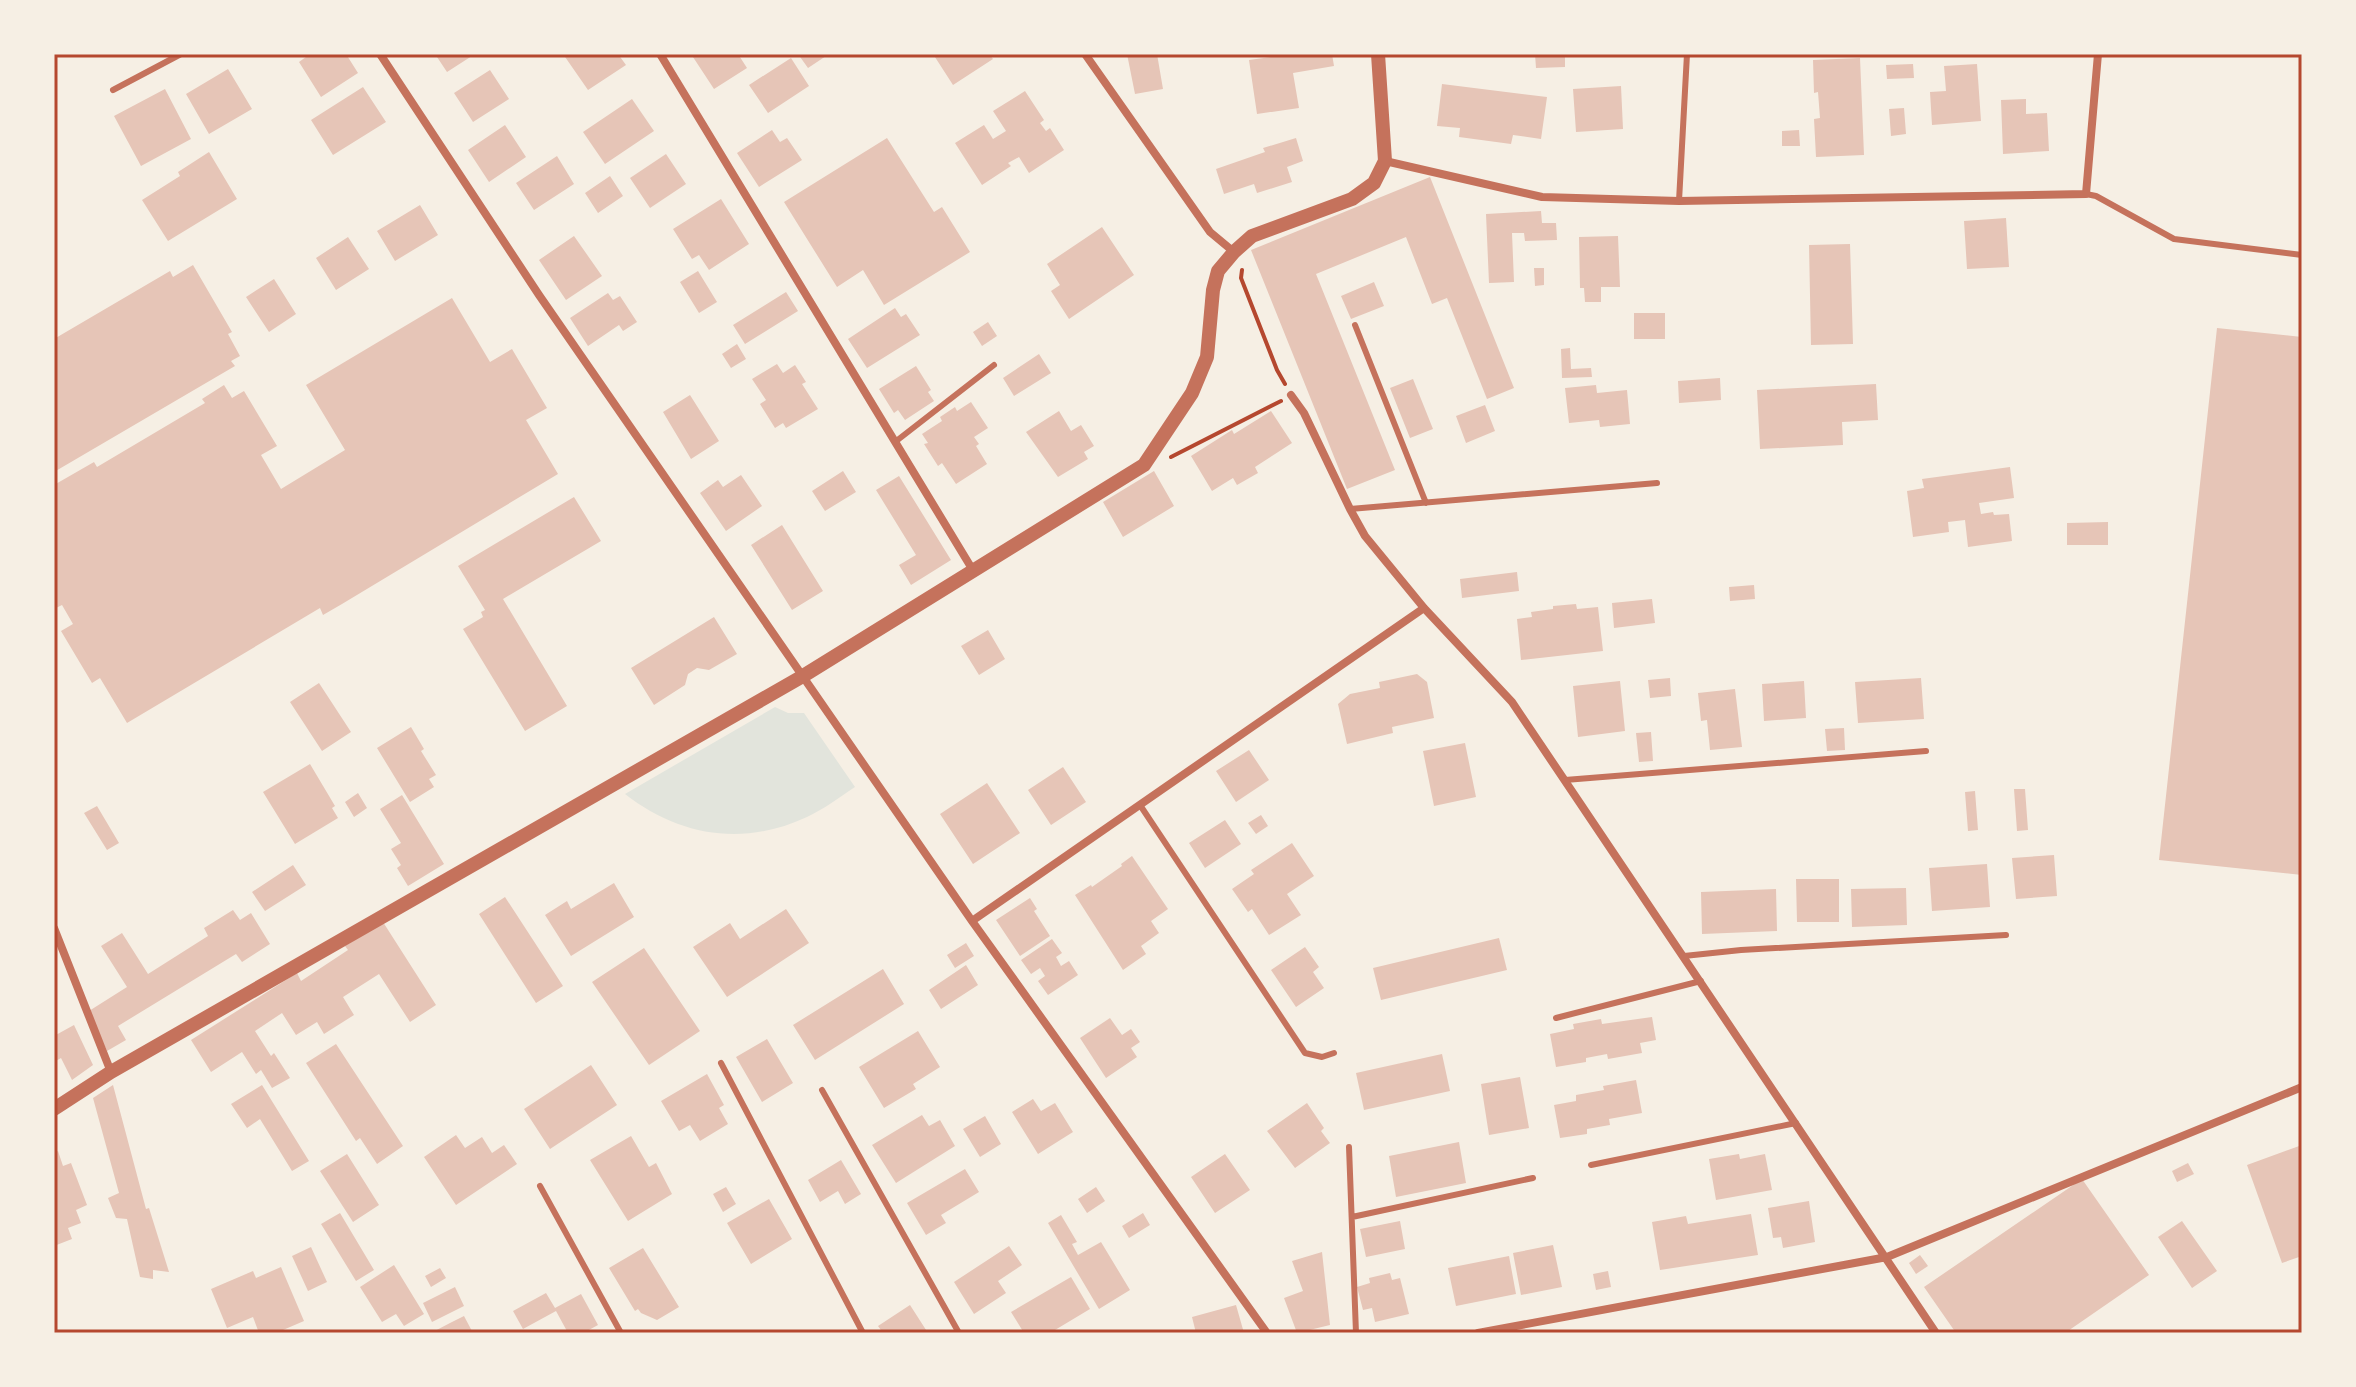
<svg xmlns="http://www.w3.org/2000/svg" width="2356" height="1387" font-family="'Sofia Sans Condensed',sans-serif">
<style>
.green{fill:#e2e4dc}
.building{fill:#e6c5b7}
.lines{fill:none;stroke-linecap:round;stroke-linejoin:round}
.path{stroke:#b5482f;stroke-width:4}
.service{stroke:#c5725c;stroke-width:6}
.minor{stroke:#c5725c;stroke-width:8}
.tertiary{stroke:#c5725c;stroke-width:14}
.neatline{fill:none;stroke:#b5482f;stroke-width:3}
</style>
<rect width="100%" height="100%" fill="#f6efe4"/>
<!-- green -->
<path class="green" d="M775 707 788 713H804L855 787C840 797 824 809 807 817 743 847 679 836 625 794Z"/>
<!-- building -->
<path class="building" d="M310 54H346L358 73 321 97 299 62Z
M435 54H475L447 72Z
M563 54H618L626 65 588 90Z
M691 54H738L747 68 714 89Z
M798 54H829L808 68Z
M933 54H989L993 59 953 85Z
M1127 54H1157L1163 89 1135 94Z
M1271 54H1332L1334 66 1293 73 1299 108 1257 114 1249 60 1271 57Z
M1535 54H1565V67L1536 68Z
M791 58 809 86 768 113 749 85Z
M1860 58 1864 155 1816 157 1814 119 1820 118 1818 92 1814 93 1813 60Z
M1913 64 1914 78 1887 79 1886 65Z
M1977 64 1981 121 1932 125 1930 92 1946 91 1944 66Z
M228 69 252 109 209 134 186 94Z
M490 70 509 99 473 122 454 93Z
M1442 84 1547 97 1541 139 1513 135 1511 144 1459 137 1460 128 1437 126Z
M1621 86 1623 129 1576 132 1573 89Z
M363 87 386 122 333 155 311 120Z
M165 89 191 139 141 166 114 116Z
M1025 91 1044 120 1040 123 1046 131 1050 128 1064 150 1029 173 1019 157 1008 163 1011 166 982 185 955 143 984 125 993 139 1006 131 993 111Z
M632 99 654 131 605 164 583 132Z
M2026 99V114L2047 113 2049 151 2003 154 2001 100Z
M1904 108 1906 134 1891 136 1889 109Z
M505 125 526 157 489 182 468 150Z
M772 130 780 142 787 138 802 160 759 187 737 153Z
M1799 130 1800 146H1782V131Z
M887 138 934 212 942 207 970 252 884 305 863 270 837 287 784 202Z
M1296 138 1303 161 1287 167 1292 182 1257 193 1254 184 1224 194 1216 169 1265 152 1263 148Z
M209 152 237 199 168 241 142 200 180 176 178 172Z
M666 154 686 184 650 208 630 178Z
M557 156 574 184 534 210 516 183Z
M610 176 623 196 598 213 585 193Z
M1430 177 1514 388 1487 399 1447 298 1432 304 1406 237 1316 274 1395 470 1347 489 1251 250Z
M721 199 749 244 709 270 699 255 692 259 673 229Z
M420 205 438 235 395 261 377 231Z
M1541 211 1542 223H1556L1557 240 1525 241 1524 233H1512L1514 282 1489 283 1486 214Z
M2006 218 2009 267 1967 269 1964 221Z
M1102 227 1134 275 1069 319 1051 291 1060 285 1047 264Z
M574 236 602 276 566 300 539 260Z
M1618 236 1620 287H1601V302H1585L1584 288H1580L1579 237Z
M348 237 369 269 336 290 316 258Z
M1850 244 1853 344 1811 345 1809 245Z
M193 265 232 332 228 334 240 356 231 361 235 366 54 472V339L170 271 173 277Z
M1534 268H1544V285L1535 286Z
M698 271 717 302 699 313 680 282Z
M274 279 296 314 269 332 246 297Z
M1374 282 1384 306 1351 319 1341 296Z
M786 292 798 311 745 344 733 325Z
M608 293 613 300 620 296 637 322 623 331 619 325 588 346 570 318Z
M452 298 490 362 512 349 547 408 526 420 558 474 342 604 323 615 320 608 127 723 100 678 92 683 61 631 73 624 62 605 54 609V485L94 462 97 467 205 403 202 399 224 385 232 398 244 391 277 446 261 455 281 489 345 450 306 385Z
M895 308 901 317 906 314 920 335 867 368 848 339Z
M1634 313H1665V339H1634Z
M988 322 997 336 982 346 973 332Z
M2217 328 2302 337V875L2159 860Z
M737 344 746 359 731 368 722 354Z
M1570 348 1571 369 1591 368 1592 377 1562 378 1561 349Z
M1039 354 1051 373 1014 396 1003 378Z
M777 364 783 373 795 365 806 382 802 384 818 409 786 428 783 423 775 428 760 404 766 400 752 379Z
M916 366 931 390 928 392 934 401 905 420 898 410 894 413 879 389Z
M1720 378 1721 400 1679 403 1678 381Z
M1413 379 1433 429 1410 438 1390 388Z
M1876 384 1878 420 1842 422 1843 445 1760 449 1757 390Z
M1596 385 1597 393 1627 390 1630 424 1600 427 1599 420 1569 423 1565 388Z
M690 395 719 441 691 459 663 412Z
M971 402 988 428 974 437 979 444 976 446 987 464 956 484 942 463 938 466 924 444 928 443 922 434 942 421 940 417 955 407 957 411Z
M1485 405 1495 431 1466 443 1456 416Z
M1059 411 1071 431 1081 425 1094 446 1084 452 1088 459 1058 477 1026 432Z
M1271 411 1292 443 1255 467 1258 473 1237 485 1233 478 1212 491 1191 456 1232 430 1234 434Z
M2010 467 2014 498 1979 503 1981 514 1993 512 1994 515 2009 514 2012 541 1968 547 1965 520 1948 522 1949 532 1913 537 1907 491 1924 488 1922 479Z
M843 471 856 492 825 511 812 491Z
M1154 471 1174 506 1123 537 1103 502Z
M741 475 762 506 726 531 700 493 718 480 723 487Z
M899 476 951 560 911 585 899 565 916 555 876 490Z
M574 497 601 541 503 599 567 706 525 731 463 629 483 617 481 612 485 610 458 566Z
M2108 522V545H2067V523Z
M782 525 823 591 792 610 751 545Z
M1517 572 1519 591 1462 598 1460 579Z
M1754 585 1755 599 1730 601 1729 587Z
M1652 599 1655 623 1614 628 1612 603Z
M1576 604 1577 609 1598 607 1603 651 1521 660 1517 619 1532 617 1531 612 1553 609V606Z
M714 617 737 654 709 670 697 668 688 674 685 685 654 705 631 668Z
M988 630 1005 659 979 675 961 646Z
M1417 674 1427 682 1434 718 1392 727 1393 733 1347 744 1338 704 1350 694 1380 688 1379 682Z
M1670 678 1671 696 1650 698 1648 680Z
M1921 678 1924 719 1858 723 1855 682Z
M1620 681 1625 731 1578 737 1573 686Z
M1804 681 1806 718 1764 721 1762 684Z
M319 683 351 732 322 751 290 702Z
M1735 689 1742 747 1710 750 1707 720 1701 721 1698 693Z
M411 727 424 749 421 751 436 775 429 779 434 787 410 802 377 748Z
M1844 728 1845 750 1827 751 1825 729Z
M1651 732 1653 761 1639 762 1636 733Z
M1465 743 1476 797 1434 806 1423 751Z
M1249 750 1269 780 1236 802 1216 771Z
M310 764 335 806 332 808 338 818 295 844 263 792Z
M1063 767 1086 802 1051 825 1028 790Z
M987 783 1020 833 973 864 940 814Z
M2014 789H2025L2028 830 2017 831Z
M1975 791 1978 830 1968 831 1965 792Z
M358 793 367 808 354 817 345 802Z
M402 795 444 864 408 886 397 868 401 865 391 849 401 843 380 809Z
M97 806 119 843 107 850 84 813Z
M1261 815 1268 826 1256 834 1248 823Z
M1225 820 1241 844 1205 868 1189 843Z
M1292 843 1314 876 1287 894 1301 915 1269 935 1252 909 1248 912 1232 889 1254 874 1251 870Z
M2054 855 2057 896 2016 899 2012 858Z
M1132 856 1168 909 1151 921 1159 933 1141 946 1146 954 1123 970 1075 895 1091 885 1092 887 1122 866 1121 864Z
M1987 864 1990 907 1932 911 1929 868Z
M293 865 306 885 265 911 252 892Z
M1796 879H1839V922H1797Z
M614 883 634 917 571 956 545 915 567 901 571 909Z
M1906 888 1907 925 1852 927 1851 889Z
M1776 889 1777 931 1702 934 1701 892Z
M505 897 563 986 536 1003 479 914Z
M1030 898 1037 909 1034 911 1050 936 1020 956 996 920Z
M786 909 809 943 727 997 693 947 730 923 740 939Z
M233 910 240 920 251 913 270 944 242 962 236 954 118 1026 126 1040 107 1051 89 1011 127 987 101 946 122 933 148 974 208 936 204 928Z
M383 922 436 1005 410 1022 379 974 343 997 354 1015 324 1034 317 1022 296 1035 282 1013 255 1031 271 1056 274 1053 290 1078 272 1088 261 1070 256 1074 242 1052 211 1072 191 1040 297 973 301 981 348 950 345 946Z
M1499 938 1507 970 1381 1000 1373 968Z
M1052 939 1062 953 1056 957 1061 966 1069 961 1078 975 1048 995 1038 981 1045 976 1040 968 1031 974 1021 960Z
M966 943 974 956 955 968 947 955Z
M1305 947 1319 967 1313 972 1324 988 1296 1007 1271 970Z
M644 948 700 1031 649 1065 592 982Z
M966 965 978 985 941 1009 929 990Z
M883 969 904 1004 815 1060 793 1025Z
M1652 1017 1656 1040 1640 1043 1642 1053 1608 1059 1607 1054 1586 1058V1062L1556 1067 1550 1034 1574 1029 1573 1024 1601 1019 1602 1024Z
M1110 1018 1122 1035 1131 1029 1140 1042 1131 1048 1137 1057 1106 1078 1080 1038Z
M74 1025 93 1065 72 1080 61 1058 54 1062V1036Z
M918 1031 940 1067 913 1084 916 1089 884 1108 859 1067Z
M767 1039 793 1083 762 1102 736 1057Z
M336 1044 403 1146 377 1164 360 1138 356 1141 306 1063Z
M1442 1054 1450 1091 1364 1110 1356 1073Z
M591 1065 617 1105 550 1149 524 1109Z
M707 1074 724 1105 719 1108 728 1124 700 1141 690 1125 679 1131 661 1101Z
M1520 1077 1529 1128 1489 1135 1481 1084Z
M1636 1080 1642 1113 1609 1119 1610 1125 1587 1129V1134L1560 1138 1554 1105 1576 1101V1095L1604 1090 1603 1086Z
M113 1085 146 1209 149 1208 169 1272 153 1270V1279L140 1277 127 1219 116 1218 108 1198 119 1193 93 1098Z
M262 1085 309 1161 292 1171 260 1119 247 1128 231 1104Z
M1033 1099 1041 1111 1055 1103 1073 1132 1038 1154 1012 1112Z
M1307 1103 1324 1128 1321 1131 1330 1143 1295 1168 1267 1131Z
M922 1115 929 1126 940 1120 955 1146 896 1183 872 1145Z
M985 1116 1001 1144 980 1157 963 1129Z
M456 1135 465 1148 482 1137 492 1153 504 1145 517 1164 456 1205 424 1157Z
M631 1136 649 1167 656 1163 672 1194 628 1221 590 1160Z
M1459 1142 1466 1183 1396 1197 1389 1156Z
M2302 1145V1256L2282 1263 2247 1165Z
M58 1151 63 1166 71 1163 87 1205 76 1210 81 1223 68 1228 72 1239 54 1246V1153Z
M347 1154 379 1205 353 1222 320 1171Z
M1225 1154 1250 1190 1215 1213 1191 1177Z
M1739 1154 1740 1159 1765 1154 1772 1190 1716 1200 1709 1159Z
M841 1160 861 1194 845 1204 838 1191 820 1202 808 1180Z
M2188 1163 2194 1174 2177 1182 2172 1171Z
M965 1169 979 1192 941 1215 946 1223 926 1235 907 1203Z
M2082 1179 2149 1275 2065 1333H1956L1924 1287Z
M726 1187 736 1204 723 1212 713 1194Z
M1096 1187 1105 1201 1087 1213 1078 1199Z
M769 1199 792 1239 751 1264 727 1223Z
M1809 1201 1815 1242 1783 1248 1781 1237 1773 1238 1768 1208Z
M340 1213 374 1270 356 1281 321 1224Z
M1143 1213 1150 1225 1129 1238 1122 1226Z
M1751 1214 1758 1255 1660 1270 1652 1222 1686 1216 1688 1224Z
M1061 1215 1077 1242 1072 1244 1078 1255 1101 1242 1130 1290 1099 1309 1048 1223Z
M1400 1221 1405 1249 1366 1257 1360 1229Z
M2182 1221 2217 1271 2192 1288 2158 1237Z
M1553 1245 1562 1287 1521 1295 1513 1253Z
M1009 1246 1022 1265 998 1281 1006 1293 974 1314 954 1282Z
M311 1247 327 1282 308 1291 292 1256Z
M643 1248 679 1307 657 1320 641 1313 638 1309 635 1311 609 1268Z
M1322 1252 1330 1325 1297 1333 1284 1298 1303 1291 1292 1261Z
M1920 1255 1928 1266 1916 1274 1909 1263Z
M1509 1256 1516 1294 1456 1306 1448 1268Z
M394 1265 424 1314 404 1326 396 1314 382 1322 360 1287Z
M281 1267 304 1321 276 1333H259L253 1317 227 1328 211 1289 253 1271 256 1278Z
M440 1268 446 1278 431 1287 425 1276Z
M1608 1271 1611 1287 1596 1290 1593 1274Z
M1390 1273 1392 1280 1400 1278 1409 1314 1375 1322 1372 1308 1363 1310 1357 1287 1370 1283 1369 1278Z
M1071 1277 1090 1309 1050 1333H1024L1011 1312Z
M455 1287 464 1306 432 1322 423 1303Z
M546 1293 555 1308 581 1294 598 1325 587 1331 588 1333H568L556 1311 523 1329 513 1311Z
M910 1305 928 1333H883L878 1326Z
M1236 1305 1244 1333H1196L1192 1317Z
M464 1316 473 1333H431L450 1323Z"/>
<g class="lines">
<!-- path -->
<path class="path" d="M1242 270 1241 278 1277 370 1285 384
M1171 457 1281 401"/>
<!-- service -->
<path class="service" d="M113 90 181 54
M2086 194 2096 196 2174 239 2302 255
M1679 201 1687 54
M1355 325 1426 503
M895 442 994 365
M1350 509 1657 483
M1565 780 1926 751
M1140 805 1305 1053 1322 1057 1334 1053
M1684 956 1741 950 2006 935
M1556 1018 1701 981
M721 1063 863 1333
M822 1090 959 1333
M1349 1147 1356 1333
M1591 1165 1796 1123
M540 1186 621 1333
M1352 1217 1533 1178"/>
<!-- minor -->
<path class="minor" d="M380 54 539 295 972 921 1267 1333
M660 54 974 572
M1085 54 1210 232 1234 252
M1385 161 1542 197 1679 201 2086 194 2098 54
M1291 395 1304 413 1350 509 1365 536 1424 608 1512 702 1936 1333
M972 921 1424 608
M54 928 111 1072
M1478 1333 1887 1257 2302 1087"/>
<!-- tertiary -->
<path class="tertiary" d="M54 1109 111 1072 803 676 1144 465 1192 393 1207 357 1213 290 1218 271 1234 252 1252 236 1352 199 1374 183 1385 161 1378 54"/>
</g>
<!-- border -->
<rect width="2356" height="1387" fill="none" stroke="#f6efe4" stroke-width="112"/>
<rect x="56" y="56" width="2244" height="1275" class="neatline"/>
</svg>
